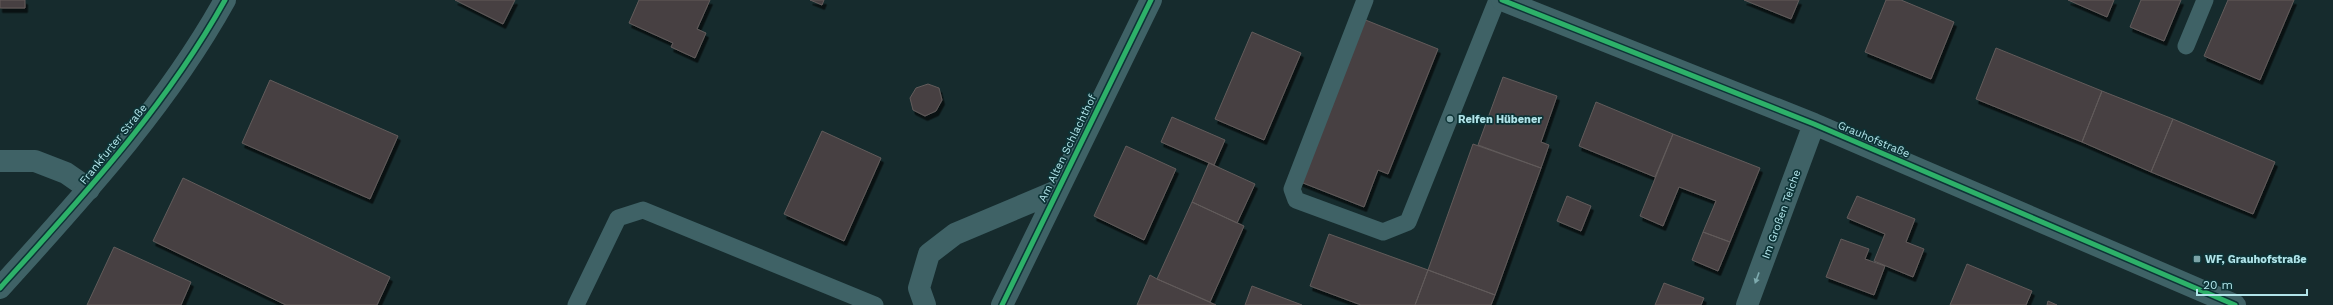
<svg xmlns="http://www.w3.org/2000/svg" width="2333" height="305" font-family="'Work Sans',sans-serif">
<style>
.building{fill:#474142;stroke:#625b5b;filter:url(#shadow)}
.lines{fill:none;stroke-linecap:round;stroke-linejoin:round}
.lane{stroke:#3f6266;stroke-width:17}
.street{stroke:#3f6266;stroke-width:22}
.secondary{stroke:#3f6266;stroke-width:22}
.cycleway-casing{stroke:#0d3336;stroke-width:8}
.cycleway{stroke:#2db169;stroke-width:5}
.oneway{fill:#7eaaae}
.poi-dot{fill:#7ba3a7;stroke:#0d3336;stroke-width:1.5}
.labels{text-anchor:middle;stroke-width:3.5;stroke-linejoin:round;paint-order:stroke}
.poi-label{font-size:11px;font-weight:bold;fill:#b1e4e9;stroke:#0d3336;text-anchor:start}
.street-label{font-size:11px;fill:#b1e4e9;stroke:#0d3336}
</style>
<defs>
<filter id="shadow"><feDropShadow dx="2.5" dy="4.5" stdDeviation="0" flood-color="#0009"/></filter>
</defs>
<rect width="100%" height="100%" fill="#162b2d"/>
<!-- building -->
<path class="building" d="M0 0H25V8H0Z
M455 0H515L503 24Z
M639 0H710L697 29 706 33 695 58 671 47 673 43 629 23Z
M810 0H824L822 5Z
M1744 0H1799L1791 19Z
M1886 0H1901L1954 22 1931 79 1865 52Z
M2068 0H2114L2107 17Z
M2141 0H2181L2164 41 2130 27Z
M2228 0H2294L2260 80 2204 56Z
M1363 19 1438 49 1388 174 1378 170 1364 207 1298 181Z
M1252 32 1301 53 1264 140 1215 119Z
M1996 48 2102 91 2082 142 1976 99Z
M1503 77 1557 96 1541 142 1549 145 1541 168 1478 145Z
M270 80 398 136 370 199 242 143Z
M928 84 939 88 942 100 936 111 925 116 913 110 910 98 916 88Z
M2102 91 2173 119 2151 172 2082 142Z
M1596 102 1673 134 1655 177 1579 146Z
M1172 117 1225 140 1214 165 1161 142Z
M2173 119 2275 162 2253 214 2151 172Z
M822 131 881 158 844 241 784 214Z
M1673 134 1760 168 1730 242 1703 232 1716 201 1679 187 1663 226 1640 216Z
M1473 144 1541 168 1495 295 1428 270Z
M1126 146 1176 169 1144 240 1094 216Z
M1209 163 1255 184 1237 223 1192 202Z
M183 178 390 277 377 305H286L153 241Z
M1567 196 1591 206 1581 231 1557 221Z
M1857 196 1915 219 1906 242 1924 249 1913 277 1874 261 1885 234 1847 218Z
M1192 202 1244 226 1210 302 1157 279Z
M1703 232 1730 242 1718 271 1692 260Z
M1329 234 1428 270 1415 305H1361L1310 286Z
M1841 239 1869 249 1865 259 1885 266 1874 295 1826 277Z
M114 247 191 282 181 305H87Z
M1967 264 2032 291 2026 305H1950Z
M1428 270 1495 295 1491 305H1415Z
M1150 275 1157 279 1216 305H1137Z
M1664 283 1704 298 1701 305H1655Z
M1252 286 1302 305H1245Z
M2048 301 2057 305H2047Z"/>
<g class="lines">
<!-- lane -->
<path class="lane" d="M1365 0 1292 189 1296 200 1383 232 1408 222 1497 0
M2186 46 2205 0
M576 305 618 218 643 210 875 305"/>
<!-- street -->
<path class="street" d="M1502 0 1814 124 2235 305
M0 161H35L66 173 89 189
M925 305 919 288 929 254 955 234 1057 191
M1002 305 1151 0
M1747 305 1814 124"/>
<!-- secondary -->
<path class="secondary" d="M0 288C82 197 165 108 225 0"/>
<!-- cycleway casing -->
<g class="cycleway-casing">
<path id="cycleway" d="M1502 0 1814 124 2235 305
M0 288C82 197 165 108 225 0
M1002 305 1151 0"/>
</g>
<!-- cycleway -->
<use href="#cycleway" class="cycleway"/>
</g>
<!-- one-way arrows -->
<defs><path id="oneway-solid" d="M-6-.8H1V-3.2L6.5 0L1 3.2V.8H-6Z"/></defs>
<use class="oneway" href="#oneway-solid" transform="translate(1757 278) rotate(110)"/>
<!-- markers -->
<g class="poi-dot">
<circle cx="1450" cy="119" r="4"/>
<rect x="2193" y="255" width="8" height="8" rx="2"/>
</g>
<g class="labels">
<!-- poi labels -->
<g class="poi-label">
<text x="1458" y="123">Reifen Hübener</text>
<text x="2205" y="263">WF, Grauhofstraße</text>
</g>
<!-- street labels -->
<g class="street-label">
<text transform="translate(1874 139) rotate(23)" y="4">Grauhofstraße</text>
<text transform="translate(113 144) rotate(-51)" y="4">Frankfurter Straße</text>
<text transform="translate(1067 148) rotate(-64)" y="4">Am Alten Schlachthof</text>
<text transform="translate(1781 214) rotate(-70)" y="4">Im Großen Teiche</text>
</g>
</g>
<!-- scale -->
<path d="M2197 289v6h110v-6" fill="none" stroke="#b1e4e9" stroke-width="2"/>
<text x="2203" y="289" font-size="12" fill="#b1e4e9" stroke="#0d3336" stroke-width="3" paint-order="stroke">20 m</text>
</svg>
